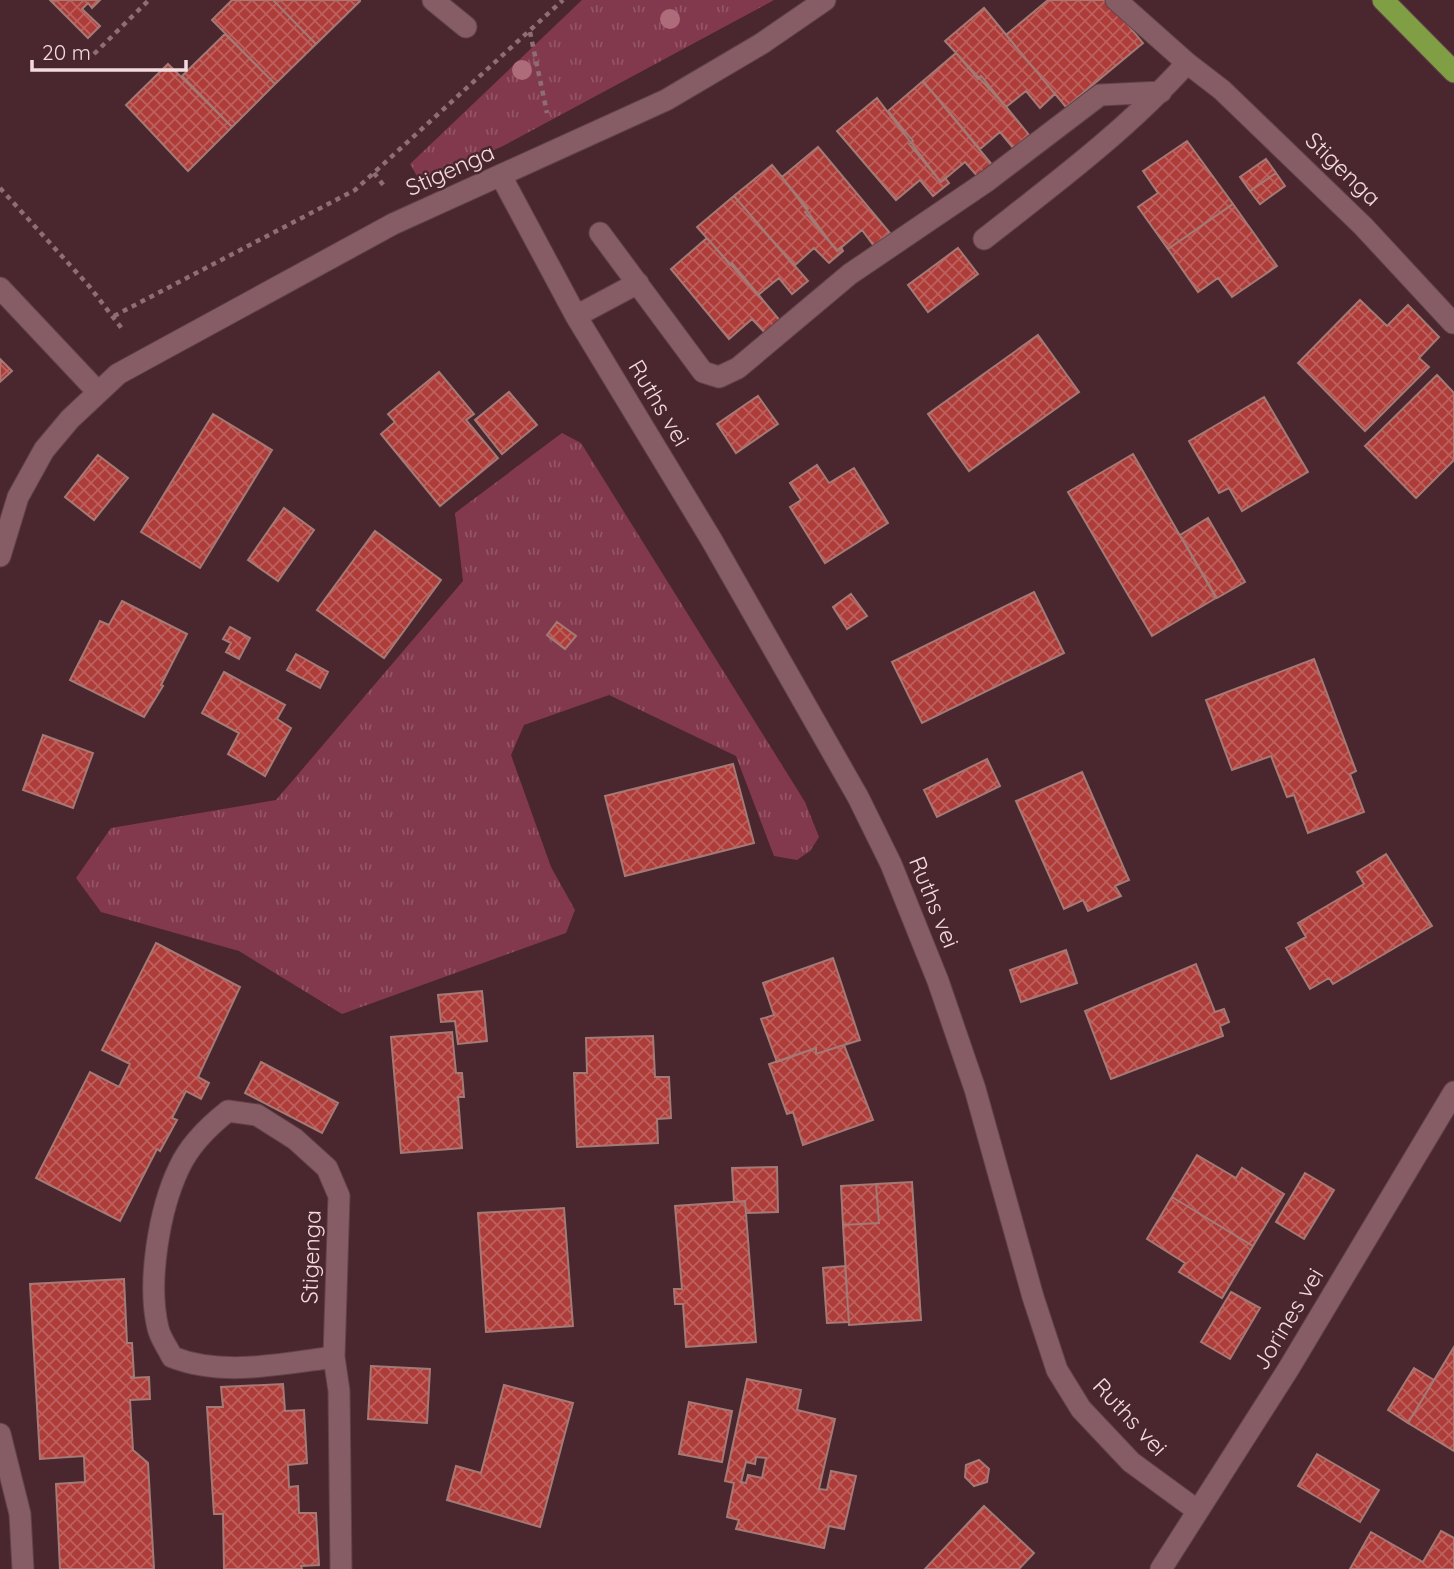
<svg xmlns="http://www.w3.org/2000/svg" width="1454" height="1569" font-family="Quicksand,sans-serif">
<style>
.grass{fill:url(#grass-tufts)}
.building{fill:url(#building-cross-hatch);stroke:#a57a75;stroke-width:2;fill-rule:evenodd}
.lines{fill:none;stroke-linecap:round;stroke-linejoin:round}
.minor-casing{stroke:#62434b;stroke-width:23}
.highway-casing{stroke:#62434b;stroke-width:23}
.path{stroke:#8d6e74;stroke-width:4.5;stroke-dasharray:5 5;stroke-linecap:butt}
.minor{stroke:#865d65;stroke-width:21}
.highway{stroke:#809f44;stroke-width:21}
.tree{fill:#ae6c7b}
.labels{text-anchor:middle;stroke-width:5;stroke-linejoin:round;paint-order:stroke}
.street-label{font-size:23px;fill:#f3dbdf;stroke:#4a272f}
</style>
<defs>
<pattern id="grass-tufts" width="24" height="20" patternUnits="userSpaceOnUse" patternTransform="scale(1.75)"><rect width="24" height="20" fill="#82394d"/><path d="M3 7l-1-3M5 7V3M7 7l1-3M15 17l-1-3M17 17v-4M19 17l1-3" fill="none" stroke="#945566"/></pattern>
<pattern id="building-cross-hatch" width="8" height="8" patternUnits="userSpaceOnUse" patternTransform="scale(1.75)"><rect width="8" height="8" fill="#ae3c39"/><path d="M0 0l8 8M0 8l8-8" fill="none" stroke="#bd615f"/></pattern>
</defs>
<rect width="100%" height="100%" fill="#4a272f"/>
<!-- grass -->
<path class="grass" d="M582 0H774L503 146 421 183 410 164Z
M562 433 581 443 805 802 819 837 810 851 797 860 774 856 736 756 609 695 524 725 511 755 551 867 575 910 566 933 342 1014 239 951 101 912 76 878 111 828 276 800 463 581 455 513Z"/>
<!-- building -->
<path class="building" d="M50 0H100L92 8 88 3 82 9 100 26 88 38Z
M232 0H273L316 44 275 84 212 20Z
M273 0H360V1L316 44Z
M1048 0H1107L1143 43 1066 107 1006 35Z
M984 8 1055 94 1040 108 1026 91 1006 107 945 41Z
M225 34 275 84 232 127 182 76Z
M956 53 978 79 981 76 1030 136 1014 149 1000 132 980 149 923 81Z
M168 64 232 127 188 171 126 105Z
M923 81 993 166 979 178 965 162 941 182 909 144 913 141 888 111Z
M877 98 941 182 945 178 949 183 933 196 920 180 896 200 837 131Z
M1187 141 1233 204 1168 249 1138 207 1158 193 1143 171Z
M818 147 890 233 874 246 862 230 837 251 782 177Z
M1266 159 1276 173 1250 191 1240 177Z
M772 165 808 209 805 212 837 251 841 247 843 251 829 263 814 248 794 266 734 196Z
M1276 173 1285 186 1260 204 1250 191Z
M734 196 808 281 792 294 779 278 758 295 697 227Z
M1233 204 1277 266 1232 297 1218 278 1198 292 1168 249Z
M707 238 730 265 732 263 782 323 767 335 752 319 729 339 671 269Z
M958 248 978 274 928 312 908 285Z
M1360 300 1387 326 1408 305 1439 337 1419 358 1429 367 1365 431 1298 363Z
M1038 335 1079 392 969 471 928 414Z
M0 359 12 371 0 382Z
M439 372 474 414 466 420 498 458 440 506 381 434 395 422 388 414Z
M1437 375 1454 393V460L1416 498 1365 446Z
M509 392 537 425 502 454 475 420Z
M758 396 778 424 736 453 717 424Z
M1264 397 1308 472 1242 511 1229 488 1219 493 1189 441Z
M213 414 272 450 200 568 141 532Z
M1133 454 1216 598 1152 636 1068 492Z
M98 455 128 478 94 520 65 497Z
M817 465 829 483 854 468 888 523 825 563 790 507 801 500 790 483Z
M284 508 314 530 278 581 248 560Z
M1208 518 1245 582 1217 598 1180 535Z
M375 531 441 580 384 658 317 610Z
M1034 592 1064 653 922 723 892 662Z
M851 594 867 616 847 629 833 607Z
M122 601 187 634 161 685 163 686 144 717 70 680 100 621 109 625Z
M557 622 576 636 565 649 547 635Z
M230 627 250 638 239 659 226 652 231 643 223 639Z
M296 654 328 672 320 688 287 670Z
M1314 659 1356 771 1350 774 1364 812 1308 833 1294 795 1287 797 1271 756 1232 770 1206 700Z
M224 672 285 705 277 719 291 728 265 776 228 754 239 733 202 713Z
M43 735 93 753 73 808 23 790Z
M987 759 1000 786 937 817 924 790Z
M733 764 754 843 625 876 605 796Z
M1082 772 1129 880 1115 886 1121 896 1088 911 1083 900 1064 909 1016 801Z
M1386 854 1432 926 1333 984 1329 978 1310 989 1286 948 1306 937 1298 923 1364 884 1357 872Z
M156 943 240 987 198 1077 209 1083 201 1099 186 1091 172 1118 177 1120 160 1151 157 1149 120 1221 36 1178 90 1072 119 1087 130 1064 102 1050Z
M1066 950 1077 983 1021 1002 1010 970Z
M833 958 860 1040 816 1054V1048L777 1062 761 1019 774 1015 763 983Z
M1196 964 1215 1012 1224 1009 1229 1022 1220 1026 1223 1036 1111 1079 1085 1011Z
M482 991 487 1041 458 1044 455 1021 441 1022 438 995Z
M452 1032 456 1073H462L464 1097H458L462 1148 401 1153 391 1037Z
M653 1036 655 1077H669L671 1118 657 1119 658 1143 577 1147 574 1073H587L586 1038Z
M844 1045 873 1120 803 1145 793 1112 787 1114 769 1064 816 1048V1054Z
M261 1062 338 1103 322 1133 245 1093Z
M1197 1155 1236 1178 1242 1168 1284 1194 1253 1246 1172 1197Z
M777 1167 778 1212 746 1213 745 1201 734 1202 732 1168Z
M1305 1173 1334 1190 1304 1239 1276 1222Z
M912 1182 921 1320 849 1325 843 1225 879 1223 876 1184Z
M876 1184 879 1223 843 1225 841 1186Z
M1172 1197 1253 1246 1222 1298 1179 1272 1185 1263 1147 1239Z
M745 1201 756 1342 686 1347 683 1304H675L674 1289H682L675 1206Z
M564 1208 573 1326 486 1332 478 1213Z
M845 1266 849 1322 827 1323 823 1268Z
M124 1279 127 1343H132L134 1376 130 1378 149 1377 150 1399 130 1400 133 1450 148 1463 154 1569H60L56 1484 85 1482 84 1456 40 1459 30 1284Z
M1231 1292 1260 1308 1230 1359 1201 1342Z
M1454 1347V1451L1408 1423Z
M371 1366 430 1369 427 1423 368 1419Z
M1414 1368 1434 1380 1408 1423 1388 1410Z
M747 1379 801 1390 797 1410 835 1419 819 1489 827 1490 831 1471 856 1476 844 1529 829 1526 824 1548 736 1529 739 1520 727 1517 734 1483 725 1481ZM756 1457 766 1458 762 1478 748 1475 746 1483 741 1482 746 1462 755 1464Z
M283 1384 285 1411 304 1410 307 1463 288 1465 289 1487 298 1486 299 1513H316L319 1565 301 1566 302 1569H224L223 1514H214L207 1407H223L221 1387Z
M504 1385 573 1403 540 1527 447 1500 456 1466 481 1473Z
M689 1402 732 1411 722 1462 679 1454Z
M1317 1454 1379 1490 1360 1522 1298 1486Z
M979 1460 989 1469 987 1482 974 1486 965 1477 966 1465Z
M984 1506 1034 1553 1019 1569H925Z
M1441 1531 1454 1538V1569H1350L1371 1532 1423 1562Z"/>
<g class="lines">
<!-- minor casing -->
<g class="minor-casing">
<path id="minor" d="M433 0 466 27
M1116 0 1187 63 1222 90 1363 226 1453 323
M501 176 576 316 711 539 858 797 891 864 938 981 975 1089 1033 1297 1057 1370 1081 1409 1131 1462 1198 1511
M600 233 703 372 719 377 738 368 850 274 987 181 1100 95 1161 92
M984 239C1054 184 1127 130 1187 63
M0 288 97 391
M576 316 638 283
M0 556 18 497 44 450 70 419 118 374 393 224 666 100 761 44 825 0
M334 1357C281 1364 223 1377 172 1357 168 1348 160 1338 158 1328 147 1283 159 1210 179 1168 189 1146 209 1126 228 1111L257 1115 295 1139 327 1168 339 1196 334 1357 339 1391 341 1569
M0 1434 20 1514 23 1569
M1161 1569 1289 1368 1454 1092"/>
</g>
<!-- highway casing -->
<g class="highway-casing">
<path id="highway" d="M1383 0 1454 72"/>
</g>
<!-- path -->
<path class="path" d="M530 32 547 113
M94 54 149 0
M374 173 384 186
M0 188 89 286 123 330
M114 316 355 190 563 0"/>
<!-- minor -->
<use href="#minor" class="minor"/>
<!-- highway -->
<use href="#highway" class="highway"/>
</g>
<!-- trees -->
<g class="tree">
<circle cx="670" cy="19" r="10"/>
<circle cx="522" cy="70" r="10"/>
</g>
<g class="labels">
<!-- street labels -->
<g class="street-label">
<text transform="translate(1343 169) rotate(44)" y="8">Stigenga</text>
<text transform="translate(450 170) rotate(-24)" y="8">Stigenga</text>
<text transform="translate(659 403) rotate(59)" y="8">Ruths vei</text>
<text transform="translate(934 902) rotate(68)" y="8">Ruths vei</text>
<text transform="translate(311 1257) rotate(-88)" y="8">Stigenga</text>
<text transform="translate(1288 1319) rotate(-59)" y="8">Jorines vei</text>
<text transform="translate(1130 1417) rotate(47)" y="8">Ruths vei</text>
</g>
</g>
<!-- scale -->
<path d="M32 60v10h154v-10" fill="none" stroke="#f3dbdf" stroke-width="3.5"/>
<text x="42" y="60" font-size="21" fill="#f3dbdf" stroke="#4a272f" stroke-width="5" paint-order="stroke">20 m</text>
</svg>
